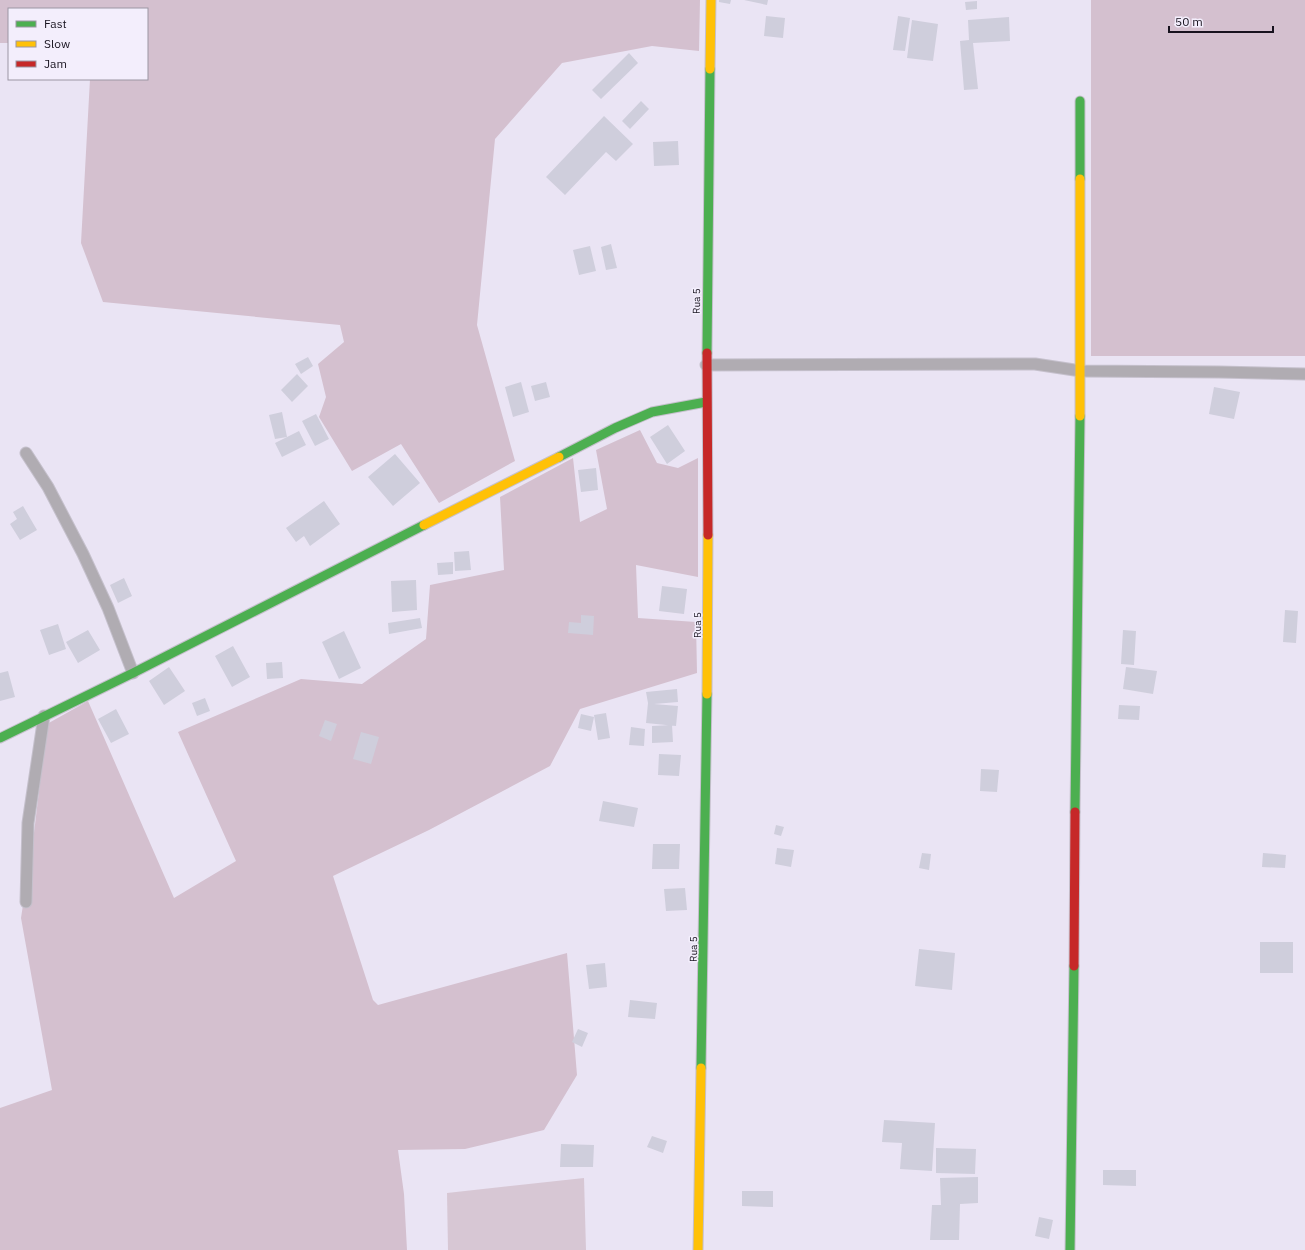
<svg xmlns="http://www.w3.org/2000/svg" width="1305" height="1250" font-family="'IBM Plex Sans',sans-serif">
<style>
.green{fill:#d7c7d4}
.forest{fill:#d4c0cf}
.building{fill:#cfcedc}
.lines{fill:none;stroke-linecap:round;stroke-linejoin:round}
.street-casing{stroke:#c5c0cc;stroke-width:13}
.fast-casing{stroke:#c5c0cc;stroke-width:11}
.slow-casing{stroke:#c5c0cc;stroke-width:11}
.jam-casing{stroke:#c5c0cc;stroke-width:11}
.street{stroke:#b0acb2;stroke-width:11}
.fast{stroke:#4caf50;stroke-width:9}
.slow{stroke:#ffc107;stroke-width:9}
.jam{stroke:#c62828;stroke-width:9}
.labels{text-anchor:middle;stroke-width:3;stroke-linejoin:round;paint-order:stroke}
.street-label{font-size:10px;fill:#17121e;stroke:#f3eefc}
</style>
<rect width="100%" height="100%" fill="#eae4f4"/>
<!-- green -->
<path class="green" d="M584 1178 586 1250H448L447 1193Z"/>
<!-- forest -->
<path class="forest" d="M0 0H700L699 51 652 46 562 63 495 139 477 325 515 461 439 503 401 444 352 471 319 417 326 397 318 364 344 342 340 325 103 302 81 243 90 79H147V9H9V43H0Z
M1091 0H1305V356H1091Z
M640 430 657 463 678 468 698 458V577L636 565 638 618 696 622 697 673 580 709 550 766 429 830 333 876 373 1000 378 1005 567 953 577 1075 544 1130 465 1149 398 1150 404 1194 407 1250H0V1108L52 1090 21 918 34 833 47 724 88 701 174 898 236 861 178 732 301 679 362 684 426 639 430 585 504 570 500 497 573 458 580 522 607 509 596 450Z"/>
<!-- building -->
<path class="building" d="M719 0H731L730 4 719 2Z
M744 0H768L767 5Z
M977 1V9L966 10 965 2Z
M766 16 785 18 783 38 764 36Z
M898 16 910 18 905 51 893 50Z
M1009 17 1010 41 973 43 978 89 964 90 960 41 969 40 968 20Z
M912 20 938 24 933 61 907 58Z
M629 53 638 63 601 99 592 90Z
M641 101 649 109 630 129 622 121Z
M604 116 633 144 616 161 606 152 565 195 546 177Z
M678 141 679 165 654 166 653 142Z
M611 244 617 268 606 270 601 247Z
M590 246 596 271 579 275 573 250Z
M308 357 313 366 301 374 295 364Z
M297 374 308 386 292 402 281 390Z
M521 382 529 412 513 417 505 387Z
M546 382 550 397 535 401 531 386Z
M1214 387 1240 392 1234 419 1209 414Z
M282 412 287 437 275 439 269 415Z
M316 414 329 439 315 446 302 421Z
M668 425 685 451 667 464 650 437Z
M299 431 306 445 282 457 275 443Z
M395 454 420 483 393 506 368 477Z
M596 468 598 490 581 492 578 470Z
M324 501 340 524 310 546 304 536 296 542 286 528Z
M23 506 37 530 20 540 10 524 17 519 13 512Z
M469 551 471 570 455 571 454 552Z
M453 562V574L438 575 437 563Z
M124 578 132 596 118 603 110 585Z
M416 580 417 610 392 612 391 581Z
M662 586 687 589 684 614 659 611Z
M1285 610 1298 611 1296 643 1283 642Z
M581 615 594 616 593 635 568 633 569 622 581 623Z
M420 618 422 628 389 634 388 623Z
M58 624 66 649 49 655 40 630Z
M88 630 100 650 78 663 66 642Z
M1123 630 1136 631 1134 665 1121 664Z
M344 631 361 668 339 679 322 642Z
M233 646 250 677 232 687 215 656Z
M282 662 283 678 267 679 266 663Z
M169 667 185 691 164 705 149 681Z
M1126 667 1157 671 1153 694 1123 689Z
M8 671 15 697 0 701V673Z
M677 689 678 702 654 704 678 706 676 726 646 723 648 703 646 692Z
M205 698 210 711 197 716 192 703Z
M1119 705 1140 706 1139 720 1118 719Z
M116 709 129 734 111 743 98 719Z
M606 713 610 738 598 740 594 715Z
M581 714 594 717 591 731 578 728Z
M325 720 337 724 331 741 319 736Z
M672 725 673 742 652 743V726Z
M631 727 645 729 644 746 629 745Z
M361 732 379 737 371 764 353 759Z
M659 754 681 755 679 776 658 775Z
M981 769 999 770 997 792 980 791Z
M603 801 638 808 634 827 599 821Z
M776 825 784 827 781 836 774 834Z
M653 844H680L679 869H652Z
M777 848 794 850 791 867 775 864Z
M922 853 931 854 929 870 919 868Z
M1263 853 1286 855 1285 868 1262 867Z
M685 888 687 910 666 911 664 889Z
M1260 942H1293V973H1260Z
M919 949 955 953 952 990 915 986Z
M605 963 607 987 589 989 586 965Z
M630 1000 657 1003 655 1019 628 1017Z
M578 1029 588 1033 582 1047 572 1042Z
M884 1120 935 1123 932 1171 900 1169 902 1143 882 1142Z
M652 1136 667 1141 663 1153 647 1147Z
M561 1144 594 1145 593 1167H560Z
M936 1148 976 1149 975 1174 936 1173Z
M1103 1170H1136V1186L1103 1185Z
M978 1177V1203L960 1204 959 1240H930L932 1205H941L940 1178Z
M742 1191H773V1207L742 1206Z
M1039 1217 1053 1220 1049 1239 1035 1236Z"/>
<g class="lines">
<!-- street casing -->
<g class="street-casing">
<path id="street" d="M706 365 1035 364 1081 371 1219 372 1305 374
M26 453 48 487 83 554 108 608 133 673
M26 902 28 823 44 716"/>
</g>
<!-- fast casing -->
<g class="fast-casing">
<path id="fast" d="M1080 101V179
M707 353 710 69
M559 457 615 428 652 412 706 402
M0 738 133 673 424 525
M1075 812 1080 416
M701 1068 707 694
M1070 1250 1074 966"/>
</g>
<!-- slow casing -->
<g class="slow-casing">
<path id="slow" d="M710 69 711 0
M1080 179V416
M424 525 559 457
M707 694 708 535
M698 1250 701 1068"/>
</g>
<!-- jam casing -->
<g class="jam-casing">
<path id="jam" d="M707 353 708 535
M1074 966 1075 812"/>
</g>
<!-- street -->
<use href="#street" class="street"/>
<!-- fast -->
<use href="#fast" class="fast"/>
<!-- slow -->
<use href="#slow" class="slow"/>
<!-- jam -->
<use href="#jam" class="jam"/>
</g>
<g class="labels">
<!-- street labels -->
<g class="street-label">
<text transform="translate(696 301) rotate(-89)" y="4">Rua 5</text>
<text transform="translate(697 625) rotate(-90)" y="4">Rua 5</text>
<text transform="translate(693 949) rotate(-89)" y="4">Rua 5</text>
</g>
</g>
<!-- legend -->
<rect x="8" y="8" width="140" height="72" fill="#f3eefc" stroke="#9b96a3"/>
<rect x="16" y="21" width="20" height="6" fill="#4caf50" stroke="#9b96a3"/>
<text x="44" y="28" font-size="12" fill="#17121e">Fast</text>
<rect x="16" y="41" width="20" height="6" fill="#ffc107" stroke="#9b96a3"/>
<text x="44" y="48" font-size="12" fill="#17121e">Slow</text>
<rect x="16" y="61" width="20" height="6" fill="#c62828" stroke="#9b96a3"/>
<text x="44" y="68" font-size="12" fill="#17121e">Jam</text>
<!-- scale -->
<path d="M1169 26v6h104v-6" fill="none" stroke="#17121e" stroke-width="2"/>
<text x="1175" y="26" font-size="12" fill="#17121e" stroke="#f3eefc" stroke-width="3" paint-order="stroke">50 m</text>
</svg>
